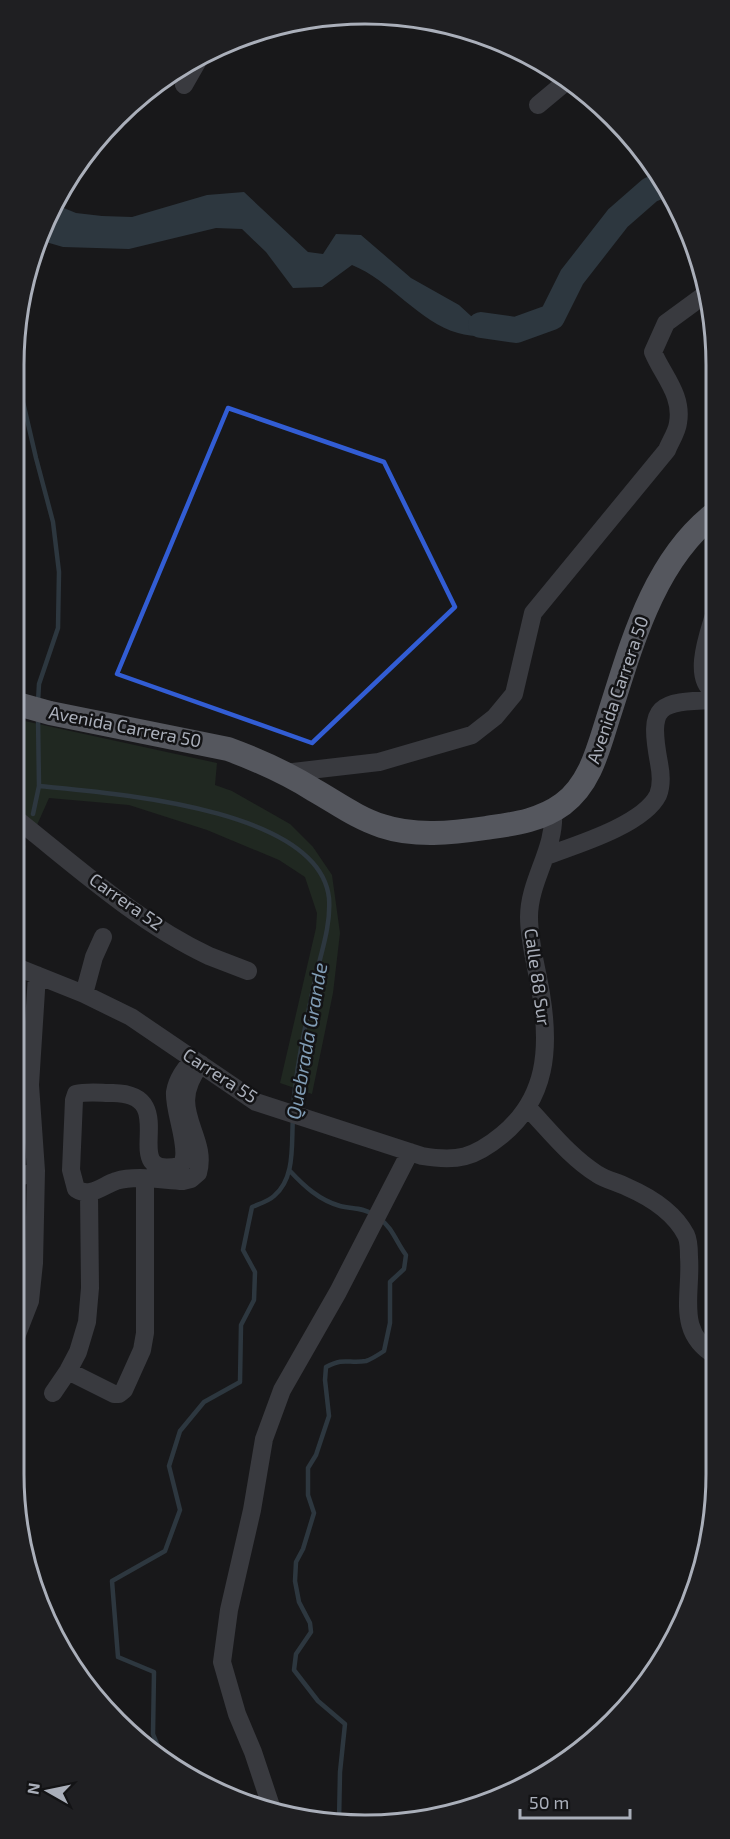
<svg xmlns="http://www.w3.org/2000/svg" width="730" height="1839" font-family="'Exo 2',sans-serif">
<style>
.green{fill:#202821}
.water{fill:#2d373f}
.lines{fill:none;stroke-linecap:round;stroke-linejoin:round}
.stream{stroke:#2d373f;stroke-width:4.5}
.river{stroke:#2d373f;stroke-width:26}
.minor{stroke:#393a3f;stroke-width:18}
.major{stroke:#55575e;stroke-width:24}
.marked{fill:none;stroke:#325dd4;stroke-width:4.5;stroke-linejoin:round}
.labels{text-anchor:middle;stroke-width:5;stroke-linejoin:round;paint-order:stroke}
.street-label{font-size:18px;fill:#aaafba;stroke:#131315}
.water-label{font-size:20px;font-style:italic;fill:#819db6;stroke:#131315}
.rim{fill:none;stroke:#aaafba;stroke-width:3}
</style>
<rect width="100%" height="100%" fill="#18181a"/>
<!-- green -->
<path class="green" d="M20 720 217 763 215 785 232 791 290 824 313 847 332 875 340 933 333 993 312 1094 280 1083 316 928 317 913 305 877 279 860 207 830 129 805 49 798 37 825 17 811 22 795Z
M14 835 26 846 14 886Z"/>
<!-- water -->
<path class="water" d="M244 192 308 252 323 254 336 234 361 235 411 278 459 305 471 316 518 319 514 338C496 336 475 338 458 333 420 323 390 280 352 265L322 287 293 288 266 252 242 229 216 228 129 249 63 247 39 240 59 206 76 213 102 216 132 217 207 195Z"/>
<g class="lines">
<!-- stream -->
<path class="stream" d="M17 343 23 402 36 458 53 522 59 572 58 628 39 684 38 702
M39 786C108 793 319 807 329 898 331 924 322 950 316 975 307 1019 296 1064 293 1110
M33 814 39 786 38 717
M14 845 16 841
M290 1171C304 1186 319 1200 340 1206 351 1209 363 1207 372 1214
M162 1756 153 1734 154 1672 118 1657 112 1581 165 1551 180 1510 169 1466 180 1431 204 1402 240 1382 241 1325 254 1300 255 1272 243 1250 252 1207C259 1204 269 1201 274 1196 296 1178 291 1143 293 1118
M339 1822 340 1772 345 1724 318 1701 294 1670 296 1654 311 1632 310 1623 299 1602 295 1581 296 1562 303 1549 314 1513 308 1495V1468L316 1455 329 1416 325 1380 326 1367C345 1357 348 1364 366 1361 372 1359 378 1355 384 1351L390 1323V1282L404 1269 406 1255C396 1242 393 1228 379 1218"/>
<!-- river -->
<path class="river" d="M481 325 516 330 552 317 572 277 618 218 650 190 662 185"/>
<!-- minor -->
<path class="minor" d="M184 85 200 57
M538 105 568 80
M714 615C708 635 692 678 714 692
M284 773 379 762 472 735 495 717 514 694 533 613 667 450C670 442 677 432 678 423 683 395 663 376 653 352L666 323 707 293
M14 817C76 866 137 922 209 956 222 961 235 966 248 971
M546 856C576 845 643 825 658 795 662 785 661 773 659 763 648 704 658 702 714 700
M14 966 84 994 131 1017 256 1102 422 1156C457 1162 474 1158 502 1135 547 1098 550 1048 541 994 537 968 529 943 529 917 529 880 556 849 553 811
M84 994 94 957 103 937
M193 1059C185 1069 177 1079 175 1092 173 1111 193 1154 180 1166 113 1180 186 1094 113 1093 101 1093 87 1091 76 1094L74 1100 71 1170 76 1189C90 1198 102 1186 116 1181 136 1175 162 1180 183 1181L191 1179 198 1173C209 1134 164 1110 201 1064
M528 1108C550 1131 570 1157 597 1174 606 1180 617 1182 627 1187 650 1197 674 1212 686 1235 689 1241 689 1250 689 1257 692 1295 675 1332 716 1356
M14 1179 36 1171
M14 1342 30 1301 34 1263 36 1171 30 1085 37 975
M68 1371 114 1394H119L124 1390 142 1350 145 1333V1180
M53 1393 68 1371 78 1352 87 1322 90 1288 89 1193
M271 1806 253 1752 237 1714 222 1662 229 1610 252 1510 264 1439 282 1390 338 1292 410 1152"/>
<!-- major -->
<path class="major" d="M14 703 50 713 228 749C258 760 287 773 314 790 337 803 357 818 382 826 415 837 452 833 486 828 513 824 540 821 563 804 592 782 599 745 610 712 632 643 654 561 714 514"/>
</g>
<!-- marked area -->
<path class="marked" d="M228 408 384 462 455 607 312 743 117 674Z"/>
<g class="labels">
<!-- street labels -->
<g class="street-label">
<text transform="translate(618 690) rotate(-71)" y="6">Avenida Carrera 50</text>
<text transform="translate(125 727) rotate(11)" y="6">Avenida Carrera 50</text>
<text transform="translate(126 902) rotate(35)" y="6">Carrera 52</text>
<text transform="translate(537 977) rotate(82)" y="6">Calle 88 Sur</text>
<text transform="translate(220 1076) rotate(33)" y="6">Carrera 55</text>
</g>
<!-- water labels -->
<g class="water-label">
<text transform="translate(307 1041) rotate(-80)" y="7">Quebrada Grande</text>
</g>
</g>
<!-- crop -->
<path d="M0 0H730V1839H0ZM365 24H365A341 341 0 0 1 706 365V1474A341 341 0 0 1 365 1815H365A341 341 0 0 1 24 1474V365A341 341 0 0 1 365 24Z" fill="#1f1f22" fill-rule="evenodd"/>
<path class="rim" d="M365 24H365A341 341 0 0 1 706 365V1474A341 341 0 0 1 365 1815H365A341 341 0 0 1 24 1474V365A341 341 0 0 1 365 24Z"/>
<!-- north arrow -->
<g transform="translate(48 1791) rotate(279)" stroke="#131315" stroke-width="4.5" paint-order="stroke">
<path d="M0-4.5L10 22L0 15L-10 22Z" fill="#aaafba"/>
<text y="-9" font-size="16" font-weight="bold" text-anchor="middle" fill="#aaafba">N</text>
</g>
<!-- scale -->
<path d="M520 1809v9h110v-9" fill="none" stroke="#aaafba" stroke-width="3"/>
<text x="529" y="1809" font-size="18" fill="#aaafba" stroke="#131315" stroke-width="4.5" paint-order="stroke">50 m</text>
</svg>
